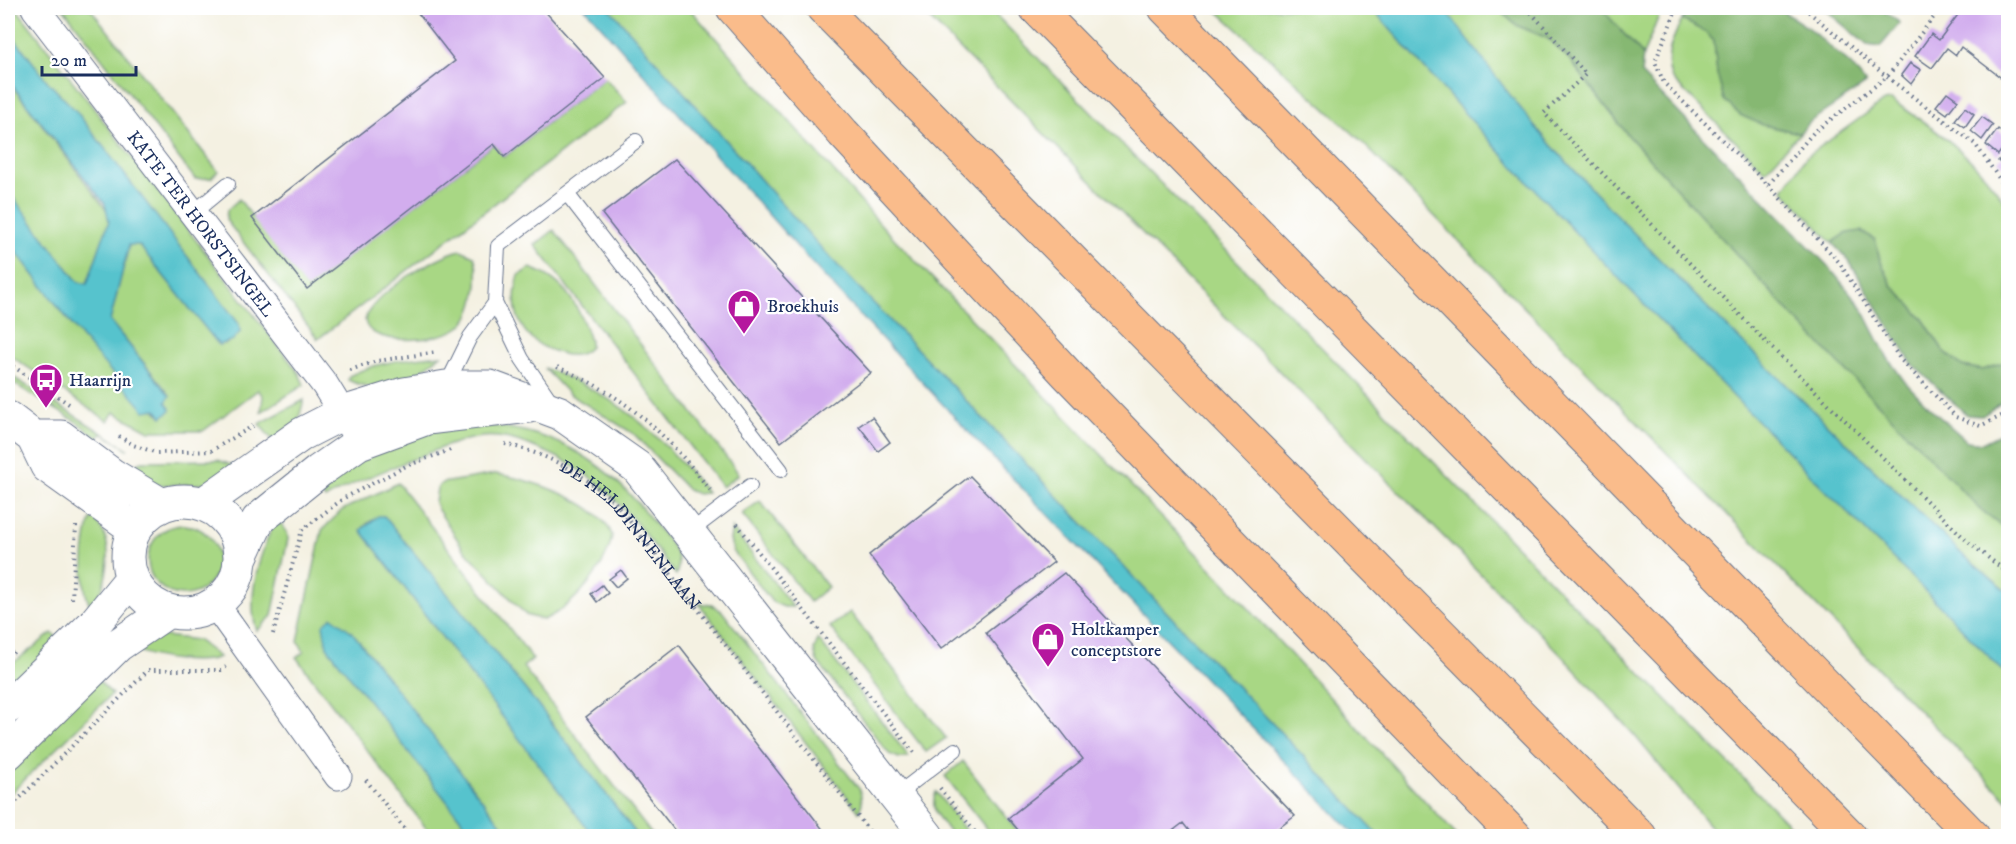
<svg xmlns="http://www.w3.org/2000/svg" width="2016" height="844" font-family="'IM FELL DW Pica',serif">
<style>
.green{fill:#a8d784;stroke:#628371;stroke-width:1.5}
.forest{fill:#86b872;stroke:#507468;stroke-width:1.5}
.water{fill:#56c3cd;stroke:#387996;stroke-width:1.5}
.building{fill:#d2adee}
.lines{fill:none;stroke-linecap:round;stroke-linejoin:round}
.service-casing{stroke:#67738c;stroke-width:16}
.minor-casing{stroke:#67738c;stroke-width:29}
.tertiary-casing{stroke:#67738c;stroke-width:35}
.motorway-casing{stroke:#67738c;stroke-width:35}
.path{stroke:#67738c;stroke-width:4;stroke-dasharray:1.5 4.5;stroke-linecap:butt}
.service{stroke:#fff;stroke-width:14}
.minor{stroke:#fff;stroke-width:27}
.tertiary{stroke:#fff;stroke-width:33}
.motorway{stroke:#fabc8b;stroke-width:33}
.labels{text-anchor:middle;stroke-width:4.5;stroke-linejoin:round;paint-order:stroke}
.street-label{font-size:18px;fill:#1b2f5e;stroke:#fff}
.poi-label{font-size:18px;fill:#1b2f5e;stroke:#fff;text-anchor:start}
</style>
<rect width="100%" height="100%" fill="#fff"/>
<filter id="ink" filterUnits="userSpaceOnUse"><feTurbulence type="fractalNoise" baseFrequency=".0167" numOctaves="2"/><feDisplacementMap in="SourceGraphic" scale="12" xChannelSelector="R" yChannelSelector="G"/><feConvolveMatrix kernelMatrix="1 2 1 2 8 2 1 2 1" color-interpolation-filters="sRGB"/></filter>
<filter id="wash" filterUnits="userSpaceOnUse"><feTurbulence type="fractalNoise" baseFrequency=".008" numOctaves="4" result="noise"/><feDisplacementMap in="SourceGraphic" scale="24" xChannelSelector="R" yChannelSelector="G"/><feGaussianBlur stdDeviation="1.35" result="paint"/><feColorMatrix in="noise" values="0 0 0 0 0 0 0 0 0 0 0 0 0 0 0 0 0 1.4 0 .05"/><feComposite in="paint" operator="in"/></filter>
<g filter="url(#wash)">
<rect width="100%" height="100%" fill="#f4f1e2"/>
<!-- green -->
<path class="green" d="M8 8H16L299 373 304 385 261 412 263 396 258 390 203 431H149L114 412 108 421 8 354V241L82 338 162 417 170 410 166 402 170 395 110 321 129 245 131 243 139 245 219 345 227 343 240 332 239 324 76 111 48 82 8 30Z
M63 8H90L218 171 211 178 195 179Z
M609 8H689L884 228 1241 600 1457 836H1379L823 250Z
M919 8H989L1800 836H1718L1635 736 1564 658Z
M1214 8H1372C1572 241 1794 455 2008 676V801L1357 137Z
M1444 8H1497L1516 25 1547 38 1570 60 1627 134 1791 314 1981 510 2004 527H2008V592L1964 556C1833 429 1698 304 1574 170 1526 120 1486 63 1444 8Z
M1600 8H1658L1661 11 1643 55Z
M1682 20 1703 30 1714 41 1717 74 1763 125 1800 133 1765 171 1672 79C1663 57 1672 40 1682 20Z
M605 78 627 102 318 339 226 220 227 210 239 199 307 288 494 144 504 157Z
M8 80 108 212 109 221 87 284 78 282 8 191Z
M1891 100C1939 131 1978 159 2008 207V361L1983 370 1962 366 1943 350 1923 319 1892 285 1880 260 1875 239 1847 233 1832 243 1783 190 1806 157 1884 101Z
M554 230 739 474 722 487 535 245Z
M461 250 474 256C478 268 478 281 476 293 474 305 470 318 461 326 444 341 368 349 365 320 371 295 437 255 461 250Z
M530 268C566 280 580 308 590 341V347C582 356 571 357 559 353 521 342 508 312 519 275Z
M441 355C414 378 384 398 348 380L349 376C377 361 410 359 441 355Z
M544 368C618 395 659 433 707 493L697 494 688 490 634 434 569 394Z
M8 374 128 449 102 433 98 438 75 421 8 380Z
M304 400 298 421 274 442 259 424Z
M481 425C559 429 611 465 657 527 669 542 684 555 676 575 634 520 604 473 536 448 520 441 500 435 482 437 456 440 432 452 408 461 380 473 350 483 325 499L315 485 339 468 416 433Z
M218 460 234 466 211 483 200 484 157 485 129 469 142 461Z
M495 474C527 478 600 501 612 535 608 567 572 608 543 620L526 615 463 548 438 510 435 503 437 488 442 483Z
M398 483 533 659 523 667 653 836H638L541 709 384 516 369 522 361 530 593 836H510L352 632 331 618 326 631 327 647 474 836H432L296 657 304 652 298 641 322 530 342 510Z
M760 501 828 587 810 602 742 514Z
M92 518C117 537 109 585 92 607 79 593 83 534 92 518Z
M277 518 287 532 288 539 272 616 257 631C245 598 261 548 277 518Z
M148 560a35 35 0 1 1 70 0a35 35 0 1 1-70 0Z
M732 528 793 607H784L772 602 733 551 730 540Z
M699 604H710L722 611 860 790 862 803 859 812Z
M850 612 946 738 926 752 830 627Z
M52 633 62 642 8 693V667Z
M156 635 197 640 219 657C201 665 148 659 132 647Z
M818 639 909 757 899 758 889 754 817 661 814 650Z
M97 679 112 694 8 796V763Z
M963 761 1021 836H992L945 776Z
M936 792 970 836H953C942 822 928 811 936 792Z"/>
<!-- forest -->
<path class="forest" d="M1497 8H1601L1643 55 1641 74 1827 265 1861 306 1887 357 1905 382 1933 411 1967 441 1982 443 2008 430V527H2004L1981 510 1791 314 1627 134 1570 60 1547 38 1516 25Z
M1689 8H1778L1807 27 1851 65 1866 84 1811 121 1800 133 1763 125 1740 115 1724 100 1717 74 1714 41 1703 30 1682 20Z
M1823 8H1880L1900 23 1880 47 1867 45Z
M1861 231 1875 239 1880 260 1892 285 1923 319 1943 350 1962 366 1983 370 2008 361V398L1982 416 1967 415 1912 364 1849 261 1832 243 1847 233Z"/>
<!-- water -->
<path class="water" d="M585 8H609L823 250 1379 836H1356L974 438 808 259Z
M1372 8H1444C1486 63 1526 120 1574 170 1698 304 1833 429 1964 556L2008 592V676C1794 455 1572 241 1372 8Z
M8 30 48 82 76 111 239 324 240 332 233 340 219 345 139 245H129L110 321 170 396 166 402 171 410 162 417 156 409 145 411 82 338 8 241V191L78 282 87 284 109 221 105 204 8 80Z
M378 516H384L541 709 638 836H593L361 530Z
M332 617 352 632 510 836H474L327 647 323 625Z"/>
<g id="blocks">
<!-- building -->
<path class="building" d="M414 8H542L605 78 504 157 494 144 307 289 252 218 455 61Z
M1963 8H2008V83L1961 47 1956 55 1947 48 1932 68 1915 56 1931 34 1939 40Z
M1910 63 1921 70 1911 84 1901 75Z
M1947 92 1958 100 1947 114 1936 106Z
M1965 107 1974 114 1965 127 1955 120Z
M1982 117 1993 125 1982 140 1971 131Z
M1998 129 2008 138V141L1998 155 1986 145Z
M2004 155 2008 158V170L1998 161Z
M675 159 871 373 781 442 602 214Z
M872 417 890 442 878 451 859 426Z
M970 476 1054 562 941 649 869 555Z
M621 570 627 578 616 587 609 579Z
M1064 573 1173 688 1295 816 1268 836H1193L1183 823 1166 836H1023L1008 818 1083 759 986 633Z
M602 585 608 593 597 602 591 594Z
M679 645 828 836H679L586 717Z"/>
</g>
</g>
<g filter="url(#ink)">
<use href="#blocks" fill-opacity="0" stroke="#67738c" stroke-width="1.5"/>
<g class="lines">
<!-- service casing -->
<g class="service-casing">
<path id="service" d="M568 195 781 470
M193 213 228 184
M495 303 522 359 552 403
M446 386 470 337 495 303 498 246 636 141
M691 531 750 486
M895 796 955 750"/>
</g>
<!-- minor casing -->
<g class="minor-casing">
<g id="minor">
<path id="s2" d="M35 8 325 385 352 429"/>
<path d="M215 604 338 776"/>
</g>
</g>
<!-- tertiary casing -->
<g class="tertiary-casing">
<path id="tertiary" d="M8 418 33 437 47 466 135 529
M33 437H61L112 475 162 505
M128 557a56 56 0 1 1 112 0a56 56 0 1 1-112 0Z
M203 504 302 434 343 413 404 394 446 387H490L560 413 637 467 927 836
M240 559 258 520 319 471 359 443 427 418 529 406
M8 707 94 624 131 579
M8 753 118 645 168 611"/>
</g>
<!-- motorway casing -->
<g class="motorway-casing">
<path id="motorway" d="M733 8 843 133 1067 374 1515 836
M823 8 1640 836
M1036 8 1850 836
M1165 8 1973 836"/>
</g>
<!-- path -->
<g class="path">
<path d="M1527 8 1586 74 1544 113 1766 342 1967 541 2008 573"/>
<path d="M1677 8 1655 62 1664 83 1768 185 1814 132 1887 77 1941 8"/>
<path d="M1804 8 1887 77 1975 144 2008 191"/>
<path d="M1768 185 1839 262 1900 359 1956 417 1980 426 2008 413"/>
<path d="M8 363 72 406"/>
<path d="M557 367C625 395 665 432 710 490"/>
<path d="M350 370 377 361 437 352"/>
<path d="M119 436 133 445 157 453 211 451 253 426"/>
<path id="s1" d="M505 444C548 454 582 473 615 502L873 836"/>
<path d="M737 524 914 753"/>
<path d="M302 530 344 498 406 466 453 449"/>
<path d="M72 599 76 526"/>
<path d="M273 634 302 530"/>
<path d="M8 657 16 650"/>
<path d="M366 780 410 836"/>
<path d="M940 788 978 836"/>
<path d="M8 810 148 670H221L226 667"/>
</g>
<!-- service -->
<use href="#service" class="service"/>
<!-- minor -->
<use href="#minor" class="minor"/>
<!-- tertiary -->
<use href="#tertiary" class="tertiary"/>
<!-- motorway -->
<use href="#motorway" class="motorway"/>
</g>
</g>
<!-- icons -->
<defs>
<g id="shop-pin" transform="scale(1.725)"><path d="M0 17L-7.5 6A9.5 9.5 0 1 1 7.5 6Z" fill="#b5179e" stroke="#fff"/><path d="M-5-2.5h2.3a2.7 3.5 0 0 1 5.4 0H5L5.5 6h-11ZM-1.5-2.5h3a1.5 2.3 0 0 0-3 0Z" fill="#fff"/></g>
<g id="bus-pin" transform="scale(1.725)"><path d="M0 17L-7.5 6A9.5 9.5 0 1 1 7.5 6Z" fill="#b5179e" stroke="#fff"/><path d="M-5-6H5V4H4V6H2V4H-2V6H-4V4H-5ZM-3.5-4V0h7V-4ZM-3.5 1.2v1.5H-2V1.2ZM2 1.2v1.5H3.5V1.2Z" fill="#fff"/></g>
</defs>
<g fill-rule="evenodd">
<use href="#shop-pin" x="744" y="306"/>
<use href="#bus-pin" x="46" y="380"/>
<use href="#shop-pin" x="1048" y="639"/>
</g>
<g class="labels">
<!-- street labels -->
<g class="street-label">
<text dy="6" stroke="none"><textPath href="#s2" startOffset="272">KATE TER HORSTSINGEL</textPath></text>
<text dy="6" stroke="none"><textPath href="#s1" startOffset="160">DE HELDINNENLAAN</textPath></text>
</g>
<!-- poi labels -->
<g class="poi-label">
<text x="767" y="312">Broekhuis</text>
<text x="69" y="386">Haarrijn</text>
<text x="1071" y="635">Holtkamper<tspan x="1071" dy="21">conceptstore</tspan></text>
</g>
</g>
<!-- margin -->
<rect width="2016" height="844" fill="none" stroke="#fff" stroke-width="30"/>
<!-- scale -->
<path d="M42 66v9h94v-9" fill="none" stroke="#1b2f5e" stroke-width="3"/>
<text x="51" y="66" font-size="18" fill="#1b2f5e" stroke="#ffffff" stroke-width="4.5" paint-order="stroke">20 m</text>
</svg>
